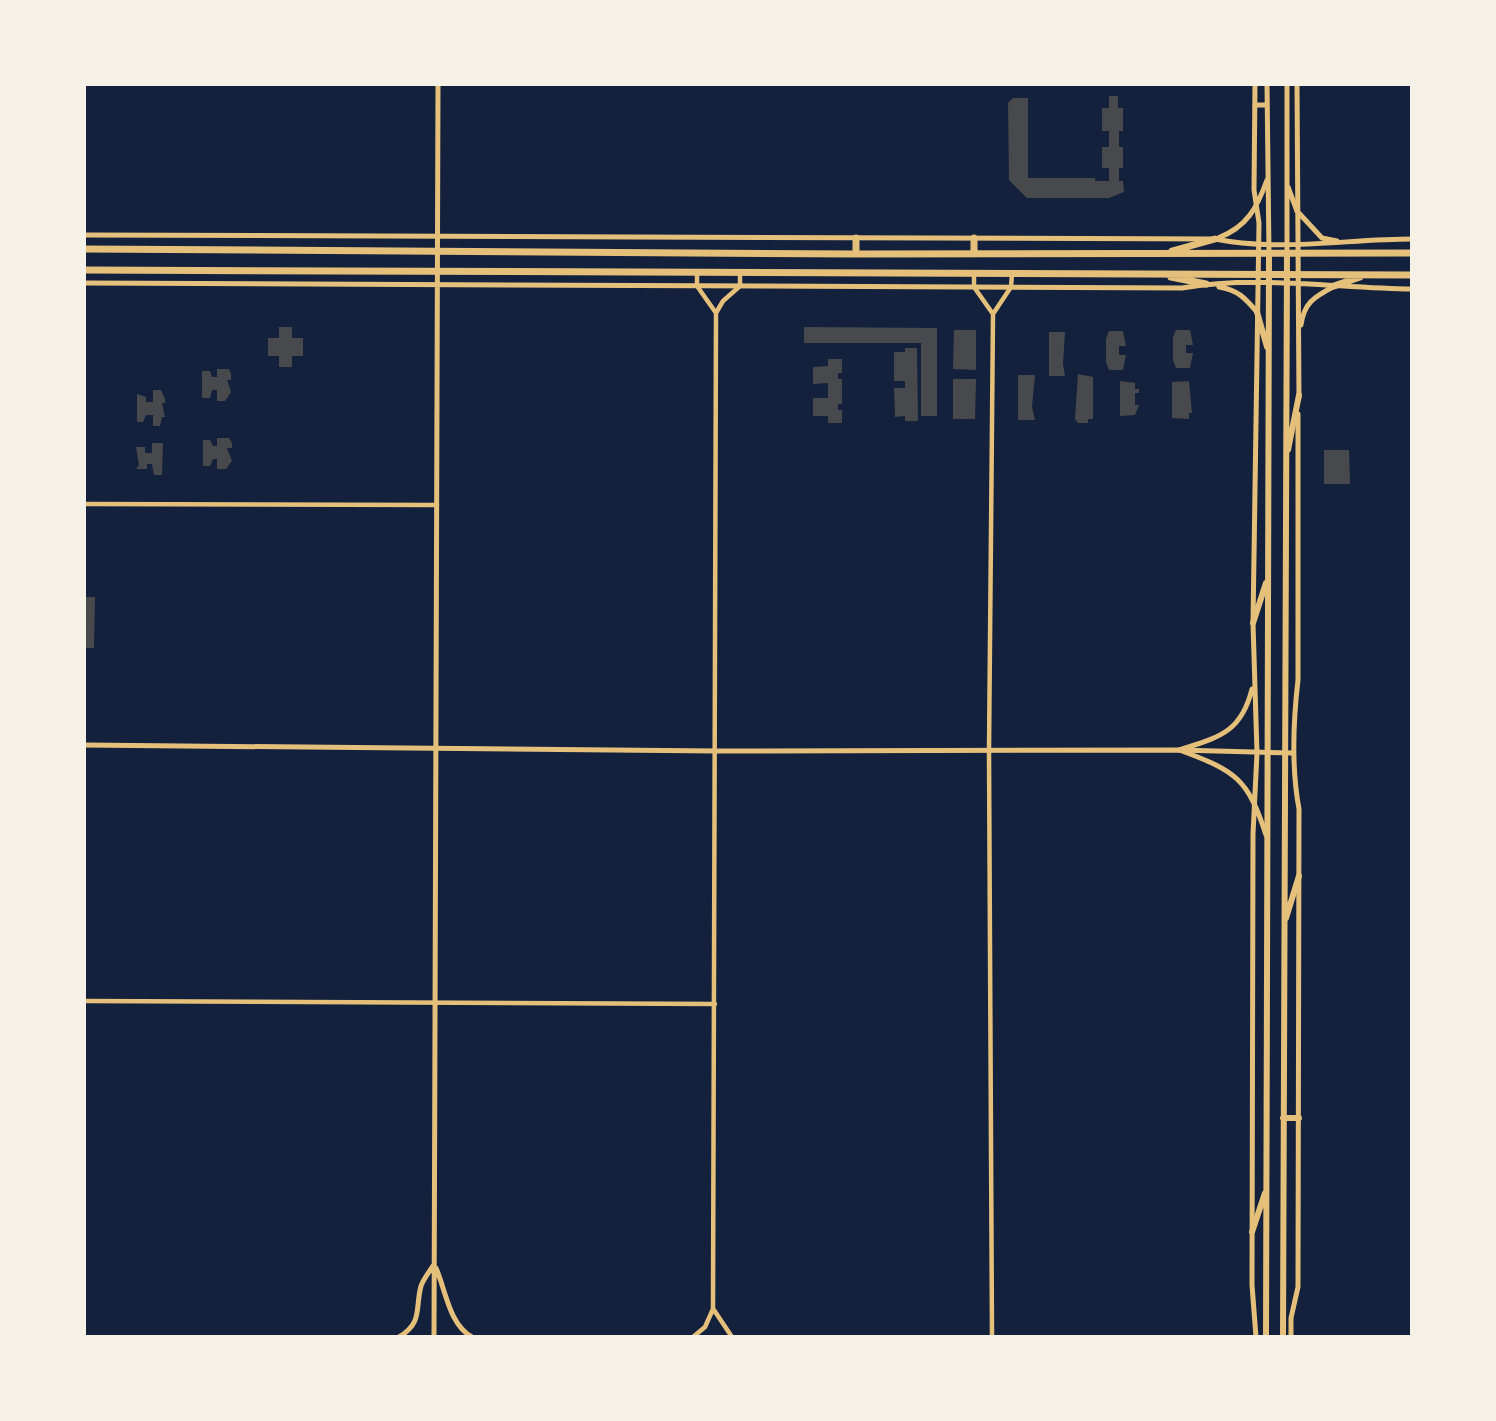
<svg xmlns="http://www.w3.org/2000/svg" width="1496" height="1421" font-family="Arial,sans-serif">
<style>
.building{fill:#48494c}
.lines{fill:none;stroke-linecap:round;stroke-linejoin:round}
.minor{stroke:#e5c07b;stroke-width:4.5}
.tertiary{stroke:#e5c07b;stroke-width:5}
.secondary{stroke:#e5c07b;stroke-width:5}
.primary{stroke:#e5c07b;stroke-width:6}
.trunk{stroke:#e5c07b;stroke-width:7}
</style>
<rect width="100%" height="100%" fill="#14213d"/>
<!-- building -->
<path class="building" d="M1109 96H1118V108H1123V131H1119V147H1123V168H1119V181H1123L1124 192 1109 198H1027L1009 180 1008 103 1013 98H1028V178H1095V181H1109V168H1102V147H1109V131H1102V108H1109Z
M279 327H292V338H303V356H292V367H279V356H268V338H279Z
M804 327 937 328V416H921V343H804Z
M954 330H976V370L953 369Z
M1176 330H1190L1193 345H1186V353H1193L1190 368H1176L1173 360V337Z
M1109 331H1123L1126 346H1119V355H1126L1123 370H1109L1106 362V339Z
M1049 332H1065L1063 364 1065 376H1049Z
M905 348H917L918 421H905V416L895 417 894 388H905V381H894V352H905Z
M828 359H842V373H838V379H842V404H838V410H842V423H828V416H813V398H828V383L813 384V367L828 366Z
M217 369H229L231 374V380H227L231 392 225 401H217V390H212L210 398H202V371H210L212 377H217Z
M1078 374 1093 377V419H1088V423H1078L1075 419Z
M1018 375H1035L1032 407 1035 420H1018Z
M953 379H976L975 419H953Z
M1120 381 1135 383V389H1139V393H1135V405H1139L1135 415 1120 416Z
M1189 381 1192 413H1189V419L1172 418V382Z
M153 390H161L165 399V403H162L165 417H162L160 426H153V415H146L143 422H137V394L146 397V402H153Z
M217 438H229L232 443V448H227L232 461 226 469H217V459H213L210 466H203V440H210L213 446H217Z
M152 443H163L162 475H154L152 464H147V469H136L139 465 136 447H145V453H152Z
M1324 450H1349L1350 484H1324Z
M84 597H95L94 648H84Z"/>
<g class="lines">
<!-- minor -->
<path class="minor" d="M697 273V286L716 313 723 301 740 286V272
M974 273V287L993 314 1011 287 1012 274
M84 504 437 505
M84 1001 715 1004
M714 1310 732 1337
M693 1337 705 1327 713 1309 716 313
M992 1337 989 751 993 314"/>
<!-- tertiary -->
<path class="tertiary" d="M1255 84 1254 190 1259 223 1253 623 1257 753 1253 834 1252 1285 1256 1337
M1297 84 1299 398
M1297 211 1322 238 1337 241
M84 235 1215 239C1280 252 1347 239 1412 239
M1218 238C1247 227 1257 208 1267 180
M84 283 1182 288C1257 275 1336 288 1412 289
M1219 287C1238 290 1245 298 1257 312
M1301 325C1304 303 1314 297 1333 287
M1179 750C1219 737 1241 733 1252 689
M1182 751C1236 771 1248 779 1266 835
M436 1268C446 1291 449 1324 472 1337
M399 1337C423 1323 415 1308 421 1286 423 1280 429 1272 433 1266
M434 1337 438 84
M1291 1337V1318L1298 1287 1299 809C1291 766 1293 723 1298 680V414"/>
<!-- secondary -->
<path class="secondary" d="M1267 84 1269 253
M1287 84V253
M1255 105H1266
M1288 187 1297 211
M84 745 716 751 1179 750 1293 753"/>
<!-- primary -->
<path class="primary" d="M1257 312 1267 347
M1288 450 1299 395
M1253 623 1266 583
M1286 918 1299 876
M1283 1118H1299
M1252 1232 1265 1193
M1266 1337 1269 253
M1283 1337 1287 253"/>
<!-- trunk -->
<path class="trunk" d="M84 249 856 254 1412 253
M1172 251 1215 239
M856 254V238
M974 254V238
M84 270 1412 275
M1171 277 1206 284
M1334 286 1360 277"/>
</g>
<!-- border -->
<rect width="1496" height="1421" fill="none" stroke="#f6f1e7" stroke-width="172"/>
</svg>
